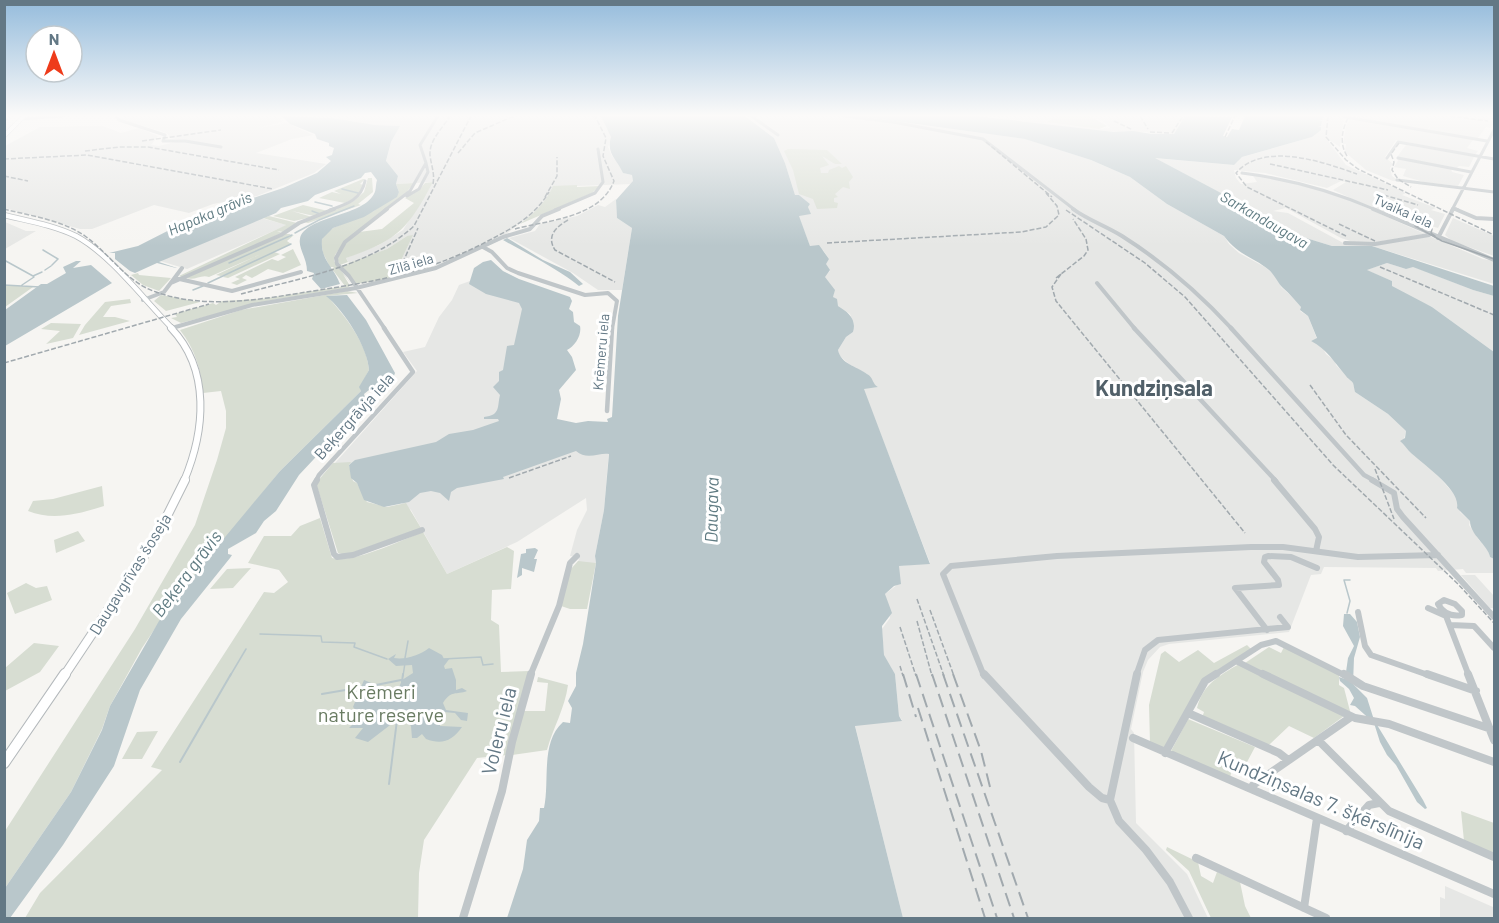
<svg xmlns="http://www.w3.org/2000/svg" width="1499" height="923" font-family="Barlow,sans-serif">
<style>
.built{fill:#e6e7e5}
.green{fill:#d7ddd2}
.water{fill:#b9c7cb}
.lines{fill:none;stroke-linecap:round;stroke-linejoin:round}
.stream-far1{stroke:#b9c7cb;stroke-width:1.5}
.stream{stroke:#b9c7cb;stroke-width:2}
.major-far4-casing{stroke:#b4b9bc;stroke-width:5}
.major-far3-casing{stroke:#b4b9bc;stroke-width:6}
.major-far2-casing{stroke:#b4b9bc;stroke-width:8}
.major-far1-casing{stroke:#b4b9bc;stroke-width:10}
.major-casing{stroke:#b4b9bc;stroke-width:12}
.minor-far4{stroke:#c0c6c9;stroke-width:3}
.minor-far3{stroke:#c0c6c9;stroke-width:4}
.minor-far2{stroke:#c0c6c9;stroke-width:4.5}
.minor-far1{stroke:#c0c6c9;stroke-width:6}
.minor{stroke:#c0c6c9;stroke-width:8}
.major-far4{stroke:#fff;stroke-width:4}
.major-far3{stroke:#fff;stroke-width:4.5}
.major-far2{stroke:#fff;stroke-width:6}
.major-far1{stroke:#fff;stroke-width:8}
.major{stroke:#fff;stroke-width:10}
.tram{stroke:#a1a9ae;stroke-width:1.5}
.rail-far1{stroke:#a1a9ae;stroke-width:1.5;stroke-dasharray:5 2;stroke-linecap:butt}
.rail{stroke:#a1a9ae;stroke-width:2;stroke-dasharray:14 7;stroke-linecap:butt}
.labels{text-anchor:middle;stroke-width:6;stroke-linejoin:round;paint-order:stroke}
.far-street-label{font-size:14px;fill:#637885;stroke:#fff}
.far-water-label{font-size:15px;font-style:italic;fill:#5f7b82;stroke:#fff}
.street-label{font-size:16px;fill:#637885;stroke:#fff}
.water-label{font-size:18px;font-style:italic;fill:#5f7b82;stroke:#fff}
.near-park-label{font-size:20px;fill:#697b62;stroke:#fff}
.near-street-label{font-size:20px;fill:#637885;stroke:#fff}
.district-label{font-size:22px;font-weight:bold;fill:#516069;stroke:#fff}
</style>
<rect width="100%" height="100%" fill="#f6f5f2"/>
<!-- built -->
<path class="built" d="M121 116H277L282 122 258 128 287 123 313 135 292 139 256 153 326 164 314 173 257 196 213 204 189 213 154 205 92 229H80L5 208V146L40 127 103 126 121 133 139 128 158 136 151 145 159 146 183 140 170 138 168 134 161 131 121 120Z
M312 116H601L612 137 608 147 612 156 621 165 623 173 632 175 633 181 632 184 577 186 547 199 539 209 506 234 450 262 401 275 404 266H399L412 236H407L387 249 363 259 349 263 346 258 379 245 403 230 433 182 396 184 398 176 386 162 391 142 400 126 375 125Z
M745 116 865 117 1026 139 1091 160 1130 177 1167 204 1224 236 1229 244 1239 253 1265 267 1279 279 1281 287 1298 302 1301 307 1300 311 1308 316 1317 339 1311 341 1321 345 1326 354 1335 361 1336 365 1353 382 1355 392 1388 414 1406 431 1404 439 1407 448 1434 471 1454 494 1459 502 1460 512 1470 521 1469 525 1479 540 1487 548 1490 557 1494 559V573H1466L1463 569 1438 571 1436 568 1324 567 1321 574 1311 575 1289 632 1169 644 1160 647 1148 660 1143 672 1131 729 1134 733 1136 823 1187 874 1208 918H903L855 725 902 720 899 716 895 674 884 656 882 629 890 618 885 594 897 585 899 566 930 563 863 388 878 387 872 384 867 374 850 365 839 355 838 350 846 337 853 332 854 323 850 314 838 306 833 297 834 290 824 276 830 271 825 264 829 259 823 250 810 246 798 215 810 214 808 207 810 204 799 195H795L785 163 774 138Z
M984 116H1059L1045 122 1100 129 1110 128 1104 122 1090 116H1185L1174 134H1153L1146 132H1118L1081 129Z
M1323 116H1344L1340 147 1325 137 1346 165 1406 193 1402 195 1436 208 1431 210 1445 214 1438 228 1377 210 1333 190 1346 182 1341 181 1327 188 1265 173 1234 170 1236 178 1241 184 1257 182 1252 174 1266 176 1338 195 1425 234 1377 242H1353L1341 238 1286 208 1273 211 1288 213 1347 245H1358L1429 236 1483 259 1494 261V284L1372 246H1332L1306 238 1154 158 1233 165 1238 161H1234L1236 159 1312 137Z
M1353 116H1489L1494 123 1490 128 1486 127 1477 139 1428 130 1432 124 1427 130 1473 140 1467 148 1478 151 1475 155 1396 140 1385 157 1393 164 1390 168 1392 176 1399 181H1393L1366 170 1345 152 1346 144H1343L1346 126Z
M1406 145 1471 156 1474 157 1469 167 1459 166 1457 168 1397 157Z
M1399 159 1451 169 1452 172 1464 175 1458 186 1424 182 1403 176 1406 169 1394 167Z
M616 199 617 218 632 228 622 290H598L573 273 509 238 535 231 540 224 577 216 598 205 605 207Z
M261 218 287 225 187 269 160 261Z
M1453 218 1494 236V256L1452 241 1445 235Z
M5 222 26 231H36L5 249Z
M1399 261 1473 290 1494 296V352L1432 307 1398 291 1391 286 1392 281 1366 270 1387 263 1406 269Z
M470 281 548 299 531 436 610 439 604 510 595 556 596 563H578L579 557 570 556 577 530 587 510 586 498 517 542 447 574 411 510 348 463H335L417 371 403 352 425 347 439 317 452 300 459 285Z
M1461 575H1475L1494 596V608H1490Z
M1445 886 1493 907 1494 918H1440V897L1445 899Z"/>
<!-- green -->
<path class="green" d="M1060 116H1090L1107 126 1099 129 1046 122Z
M788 149 827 150 842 164H835L822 156 829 165 820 168 821 173H828L829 170 839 166 842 168 846 166 853 177 849 182 850 189 843 187 835 194 838 197 834 198V202L838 203 837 208 817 209 813 199 799 194 793 170 784 151Z
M368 178H372L373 192 358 204 361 205 308 223 303 222 354 201 364 192Z
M363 179H365L360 184 364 185 356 197 345 203 319 198 332 192 341 194 334 191Z
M433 182C408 229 397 241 346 258L348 262 340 265 337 258 343 246 359 232 382 229 414 203 405 198 419 190 425 183Z
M414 183 406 193 345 241 335 255 334 261 352 285 343 274 350 286 347 288 267 301 181 323 171 318 177 317 175 314 213 303 216 305 222 301 261 299 345 286 332 269 334 267H330L323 253 321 241 324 235 333 228 374 211 387 201 395 198 399 192 396 184Z
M577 185V187L600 186 592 193 520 224C534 213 546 203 553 186Z
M303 205 328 211 314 216 292 211 312 217 294 221 273 216Z
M269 216 297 223 283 232 277 231 282 233 184 278 179 276 286 225 263 218Z
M284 234H291L287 237 294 235 287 241 291 244 274 252 280 254 228 278 223 277 227 274 221 276 216 275 261 254 209 277C201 274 195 281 186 278Z
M413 235 399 265 404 266 401 275 436 266 389 279 356 284 341 266 387 249 407 236Z
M293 249 301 265 283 273 268 269 252 278 246 275 242 278 247 280 237 285 231 283 240 279 235 277 272 259 278 261 286 257 281 255Z
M138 273 139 275 171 278 159 291 143 285 131 275Z
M5 285 33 287 5 307Z
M347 291 358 293 327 296C345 316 367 343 369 370L360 387 361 391 280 471 166 612 142 648 110 706 102 729 71 792 5 888V831L135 629 195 525 217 460 226 428V411L221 391 203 393C201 369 195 349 180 330L241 310Z
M161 295 200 302 166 311 154 301Z
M130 299 131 303 111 306 103 317H115L130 321 79 335 85 325 105 302Z
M51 323 81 324 73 338 46 344 60 331 41 329Z
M351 462 349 465 353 481 357 483 367 502 387 507 406 503 421 528 346 555 338 553 316 483 333 463Z
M102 486 104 506C79 514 53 521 28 511L33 501 53 499Z
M320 518 332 558C353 564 401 540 423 532L447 574 507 547 514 551 511 589 492 590 491 620 499 625 501 672 529 671 507 755 477 758 424 840 419 873 418 918H25L40 893 162 770 151 767 264 592 274 593 288 582 279 570 248 563 264 536H291L300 526Z
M78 531 85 541 56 553 54 540Z
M578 561 596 563 587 609H570L561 606 570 570Z
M251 568 233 588 210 589 227 569Z
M26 583 36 588 47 586 52 600 15 614 7 593Z
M34 643 59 646 40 672 5 691V668Z
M1247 645 1251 649 1202 680 1164 750 1150 743 1149 705 1161 654 1165 651 1179 662 1198 650 1214 663Z
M1269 647 1281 653 1284 647 1339 675V685L1344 688 1351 715 1245 663Z
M1239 664 1344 716 1314 738 1289 726 1270 744 1263 745 1202 718 1204 712 1197 708C1203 684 1219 676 1239 664Z
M538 677 568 685C565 708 553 728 547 750L512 755 523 711H545L548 683 537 682Z
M1188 719 1255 747 1246 764 1234 759 1230 778 1170 753Z
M158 731 142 759H122L137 732Z
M1461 811 1494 823V854L1464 841Z
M1167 847 1198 862 1201 876 1213 883 1217 872 1240 882 1245 906 1251 918H1211L1189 871 1166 850Z"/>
<!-- water -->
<path class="water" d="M282 116 331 118 375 125 400 126 391 142 386 161 398 176 396 184 399 192 397 197 364 217 333 228 322 239C320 260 334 267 340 284L321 289 312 279 314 273 307 271C307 258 298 248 300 239 304 217 357 217 372 197 377 191 375 187 377 180L371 172 365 173 361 178 315 195 308 201 281 208 276 213 159 262 177 268H176L157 263 135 273 130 271 115 259V253H109L138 246 191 219 283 188 317 173 331 161 326 157 332 155 334 148 329 146V143L317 139 315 134 290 124Z
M601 116H745L774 138 785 163 795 195H799L810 204 808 207 811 214 799 216 810 246 819 245 829 259 826 264 830 270 825 277 835 290 833 297 837 299 838 306C848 312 857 319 853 332L846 337 838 350C841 364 856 366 867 374 874 378 872 384 878 387L864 389 930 564 899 566 901 584 894 586 885 594 892 613 882 626 884 655 895 674 899 716 902 721 855 726 903 918H507L523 869 527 840 539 821 540 808H544C550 781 540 743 563 722L570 723 572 708 568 701 576 686V673L583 644 596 563 595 556 604 510 609 454C600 452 587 461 576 451L503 477 504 479 457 488 451 492 449 501 440 493 431 491 420 493 409 502 384 507 364 500 357 483 351 478 349 465 355 460 436 442 449 434 473 430 499 421 498 419H484V417C501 415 497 407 500 395L493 387 499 381V372L503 370 507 346 514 345 522 309 519 303 486 294 469 284 474 268 483 262 491 260 503 271 519 279 570 297 572 301 569 309 573 312 574 322 580 326C582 335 575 346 567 350L572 357 576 370 559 390 561 399 557 419 576 423 588 421 608 422 607 419 612 417 618 316 632 228 617 218 616 200 633 181 632 175 623 173C617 159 606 154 611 137Z
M846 116H976L1114 132 1133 131 1152 134H1174L1185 116 1232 117 1223 136 1227 137 1232 129 1239 130 1245 116H1323L1322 120 1319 121H1322L1321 126H1318L1321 127V130L1312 137 1242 157 1234 165 1155 158 1306 238 1332 246H1372L1494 286V296L1473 290 1413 267 1406 269 1387 263 1367 270 1392 281V286L1432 307 1494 352V559L1490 557C1488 545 1470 535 1470 521L1457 508C1461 489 1422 464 1409 451 1406 448 1404 444 1400 441L1405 438 1406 431 1388 414 1355 392C1354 389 1354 386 1353 383 1352 381 1347 378 1346 376 1334 362 1327 349 1311 341L1317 338 1308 316 1300 310 1301 307C1295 300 1290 294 1283 288 1278 283 1275 275 1269 270 1252 256 1239 256 1224 236L1167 204 1130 177 1091 160 1025 139 866 117Z
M507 238 543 260 570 272 583 284 579 286C558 269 528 254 503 240Z
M76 261H81L73 268 91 265 112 283 5 346V310L41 284H47L66 273 63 267Z
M347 295 366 320 395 373 390 387H384L377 392 369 390 364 394 366 401 373 403 369 409 328 444 299 475 276 511 264 521 256 533 228 549V554L232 555 230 558 181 619 140 690 114 766 63 845 10 918H5V888L71 792 102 730 110 706 159 621 211 554 280 471 361 391 359 387 369 370C368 348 344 310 326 296Z
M535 548 538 550 534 559H537L534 572 522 568V575L517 578 521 554 526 553V549Z
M1344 614H1350L1357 622 1360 637 1354 658 1353 684 1367 698 1374 720 1423 800 1427 808 1425 809 1417 802 1396 765 1387 755 1380 742 1374 723 1355 706 1350 705 1354 698 1349 689 1340 681 1339 677 1345 679 1348 658 1354 646 1343 626Z
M429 648 442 655 444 659 450 658 444 666 445 669 452 668 456 680V690L462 688 467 691C456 695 451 690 443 703L446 710 468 713 467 721 461 720 455 713 444 712 440 715V726L462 727C452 741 442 745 426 739L422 734 417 738H412L411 726 405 719H398L368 742 355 738 363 728H349L361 716 353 707 364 680 376 685 370 700 398 690 402 680 413 673 412 665 396 666 388 659 396 654 394 658C405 660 420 655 429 648Z"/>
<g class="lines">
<!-- stream-far1 -->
<path class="stream-far1" d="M342 189 358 193
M315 202 332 206
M312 211 320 214
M295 233 319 220 354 206
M43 250 58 259 52 265
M4 260 33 276 42 272
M229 263 292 235
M45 270 51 266
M208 283 291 244
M4 285 40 287
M22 285 34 277
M193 290 203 286
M1347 613 1350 601 1344 580H1350
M260 634 321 636 322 642 355 643 354 647 387 659
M405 658 408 641
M443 659 481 657 483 665 493 664
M230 676 246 649
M403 676 405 663"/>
<!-- stream -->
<path class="stream" d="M402 682 403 674
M376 685 401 680
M322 694 363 687
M180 762 231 674
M389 784 397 720"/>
<!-- major-far4 casing -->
<g class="major-far4-casing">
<path id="major-far4" d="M4 136 24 116"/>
</g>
<!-- major-far3 casing -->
<g class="major-far3-casing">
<path id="major-far3" d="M4 215C28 221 53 225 76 236 110 254 145 301 173 329"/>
</g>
<!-- major-far2 casing -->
<g class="major-far2-casing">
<path id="major-far2" d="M171 328C211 370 205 431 184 481"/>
</g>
<!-- major-far1 casing -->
<g class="major-far1-casing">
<path id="major-far1" d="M64 676 156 538 185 480"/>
</g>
<!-- major casing -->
<g class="major-casing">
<path id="major" d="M4 763 65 674"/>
</g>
<!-- minor-far4 -->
<path class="minor-far4" d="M116 116 119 120 165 135 163 141H185L221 147
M751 116 778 135
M843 116 893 122 983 139 1075 210
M1345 117 1487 141
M21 119 63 116
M1387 158 1398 142 1494 159
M1398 158 1471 172
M1242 173C1289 179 1333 191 1376 210
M1397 180 1494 192
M407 196 419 189 428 172 426 163
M1453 208 1458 210
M330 210C347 204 361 200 365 181
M385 210 410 191 426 163 420 145 438 116
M555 210 595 193 603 182 598 149
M1452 210 1494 130"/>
<!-- minor-far3 -->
<path class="minor-far3" d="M1073 209C1088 220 1106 226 1122 236 1163 262 1199 293 1232 329
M1373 209 1494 260
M1455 209 1476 218 1494 219
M1438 238 1453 209
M1345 243 1375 244 1429 235
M483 247 492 252 507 268 518 273 585 295 608 293 617 301 612 329
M175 278 232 291 301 272
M171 283 281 235 299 223 334 209
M1097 283 1135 329
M143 300 164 292 182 268
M172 328 252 305 356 288 436 268 503 237 530 229 542 216 559 209
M385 329 349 276 337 264 336 258 345 242 387 209"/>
<!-- minor-far2 -->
<path class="minor-far2" d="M1134 328 1276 481
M1231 328 1364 475 1375 481
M607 411 612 328
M316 481 319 475 413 372 384 328"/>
<!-- minor-far1 -->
<path class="minor-far1" d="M317 480 314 485 334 554 337 557 353 555 422 530
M1274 480 1315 529 1319 537 1316 551
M1372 480 1394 493 1397 509 1403 517 1494 617
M1444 600 1455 604 1462 611V615C1451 617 1443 613 1438 604Z
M1428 608 1446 616 1469 676
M1358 612 1365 646 1371 655 1431 676
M1450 625 1474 626 1494 648
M1267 630 1235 588 1279 585 1278 580 1264 562 1265 557 1268 556 1291 557 1317 568
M1238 662 1266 676
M530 676 559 606 570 563 577 556
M984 676 943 574 951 566 1057 556 1251 547H1283L1358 557 1438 555
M1136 676 1145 650 1158 640 1288 627 1280 617
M1213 676 1261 645 1276 641 1346 676"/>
<!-- minor -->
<path class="minor" d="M984 674 1089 787 1102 798 1110 800
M1137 674 1110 800 1119 821 1146 850 1170 882 1189 918
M1263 674 1355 718 1389 724 1494 762
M1344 674 1363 686 1494 730
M1427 674 1476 691
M1468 674 1494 740
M1188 713 1279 753 1288 760
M1133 738 1494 894
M1319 741 1389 811 1494 857
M1165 753 1205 681 1216 674
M1251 789 1253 785 1351 717
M1346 831 1369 805 1379 803
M1196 858 1326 918
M1304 908 1317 818
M463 918 502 791 512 742 531 674"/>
<!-- major-far4 -->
<use href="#major-far4" class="major-far4"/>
<!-- major-far3 -->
<use href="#major-far3" class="major-far3"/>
<!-- major-far2 -->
<use href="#major-far2" class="major-far2"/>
<!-- major-far1 -->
<use href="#major-far1" class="major-far1"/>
<!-- major -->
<use href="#major" class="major"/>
<!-- tram -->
<path class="tram" d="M1435 236 1431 233 1432 229 1422 225 1415 226 1442 241 1494 259"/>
<!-- rail-far1 -->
<path class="rail-far1" d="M1140 116 1148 129
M1328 116 1326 137 1346 160 1358 169 1494 235
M1450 116 1488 121
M1114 121 1133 130
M4 122 10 116
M1150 132 1170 133
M1172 133 1183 116
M1225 137 1235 116
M142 141 221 130
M986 142 1052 197
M1399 143 1391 154 1394 162 1392 170 1398 179 1411 187
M85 151 119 147H148L279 170
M458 153 475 133 514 116
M1347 156C1339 143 1342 129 1349 116
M4 159 87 155 273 189
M1270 164 1388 190
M4 176 28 181
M433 184C435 173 431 165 430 155 429 140 443 128 450 116
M1377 193 1418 205
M545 197 557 176V157
M4 209C31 216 62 220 85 236 110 254 126 282 156 292 206 310 262 299 313 291 378 281 426 273 486 242 511 229 534 217 549 192
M1066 210 1145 263 1185 297 1333 465 1458 584 1494 623
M568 220C556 227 546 236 555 250L615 282
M1339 224 1375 241
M515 229C548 220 600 218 614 181L603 156 606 138 595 116
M1346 236 1247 187 1236 173C1264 141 1323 162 1357 174
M827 243 1021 232 1046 227 1059 215 1057 206 1046 193
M1380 267 1494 315
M400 269 418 228
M1061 274 1052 287 1056 301 1245 533
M1056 278 1084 256 1088 250 1086 239 1073 219
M241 294C299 278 368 268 414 226L471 116
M4 363 209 304
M1310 385 1346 435 1426 518
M1375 469 1394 519
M509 478 571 456
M917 599 944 676
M930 610 954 676
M917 621 932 676
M900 627 916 676
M900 666 903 676"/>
<!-- rail -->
<path class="rail" d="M903 674 916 717
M916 674 997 918
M932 674 1014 918
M943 674 1028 918
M953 674 981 751 991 791
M918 708 985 918"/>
</g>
<!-- sky -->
<linearGradient id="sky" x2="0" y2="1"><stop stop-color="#95bcdc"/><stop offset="0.47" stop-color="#fbfaf9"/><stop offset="1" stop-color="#fbfaf9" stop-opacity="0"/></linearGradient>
<rect width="1499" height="246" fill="url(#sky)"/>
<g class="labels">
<!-- far-street labels -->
<g class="far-street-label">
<text transform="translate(1403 211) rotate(24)" y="5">Tvaika iela</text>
<text transform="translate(411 264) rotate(-16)" y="5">Zilā iela</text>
<text transform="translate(601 352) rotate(-85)" y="5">Krēmeru iela</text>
</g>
<!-- far-water labels -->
<g class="far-water-label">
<text transform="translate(210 214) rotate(-23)" y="5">Hapaka grāvis</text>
<text transform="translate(1264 220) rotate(30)" y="5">Sarkandaugava</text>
</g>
<!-- street labels -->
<g class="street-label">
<text transform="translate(354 416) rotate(-48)" y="6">Beķergrāvja iela</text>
<text transform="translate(130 574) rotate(-58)" y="6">Daugavgrīvas šoseja</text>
</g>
<!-- water labels -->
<g class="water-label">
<text transform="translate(712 510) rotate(-89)" y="6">Daugava</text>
<text transform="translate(187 574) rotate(-53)" y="6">Beķera grāvis</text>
</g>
<!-- near-park labels -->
<g class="near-park-label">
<text x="381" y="699">Krēmeri<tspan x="381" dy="23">nature reserve</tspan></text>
</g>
<!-- near-street labels -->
<g class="near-street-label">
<text transform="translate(499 731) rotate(-76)" y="7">Voleru iela</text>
<text transform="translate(1321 800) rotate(23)" y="7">Kundziņsalas 7. šķērslīnija</text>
</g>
<!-- district labels -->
<g class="district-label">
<text x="1154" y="396">Kundziņsala</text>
</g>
</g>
<!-- border -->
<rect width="1499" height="923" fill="none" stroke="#637885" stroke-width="12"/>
<!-- north arrow -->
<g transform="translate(54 54)"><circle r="28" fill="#ffffff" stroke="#c1c9ce" stroke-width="1.5"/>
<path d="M0-4.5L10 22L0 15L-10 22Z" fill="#ee3b1a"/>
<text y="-9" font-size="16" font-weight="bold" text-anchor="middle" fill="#637885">N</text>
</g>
</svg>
